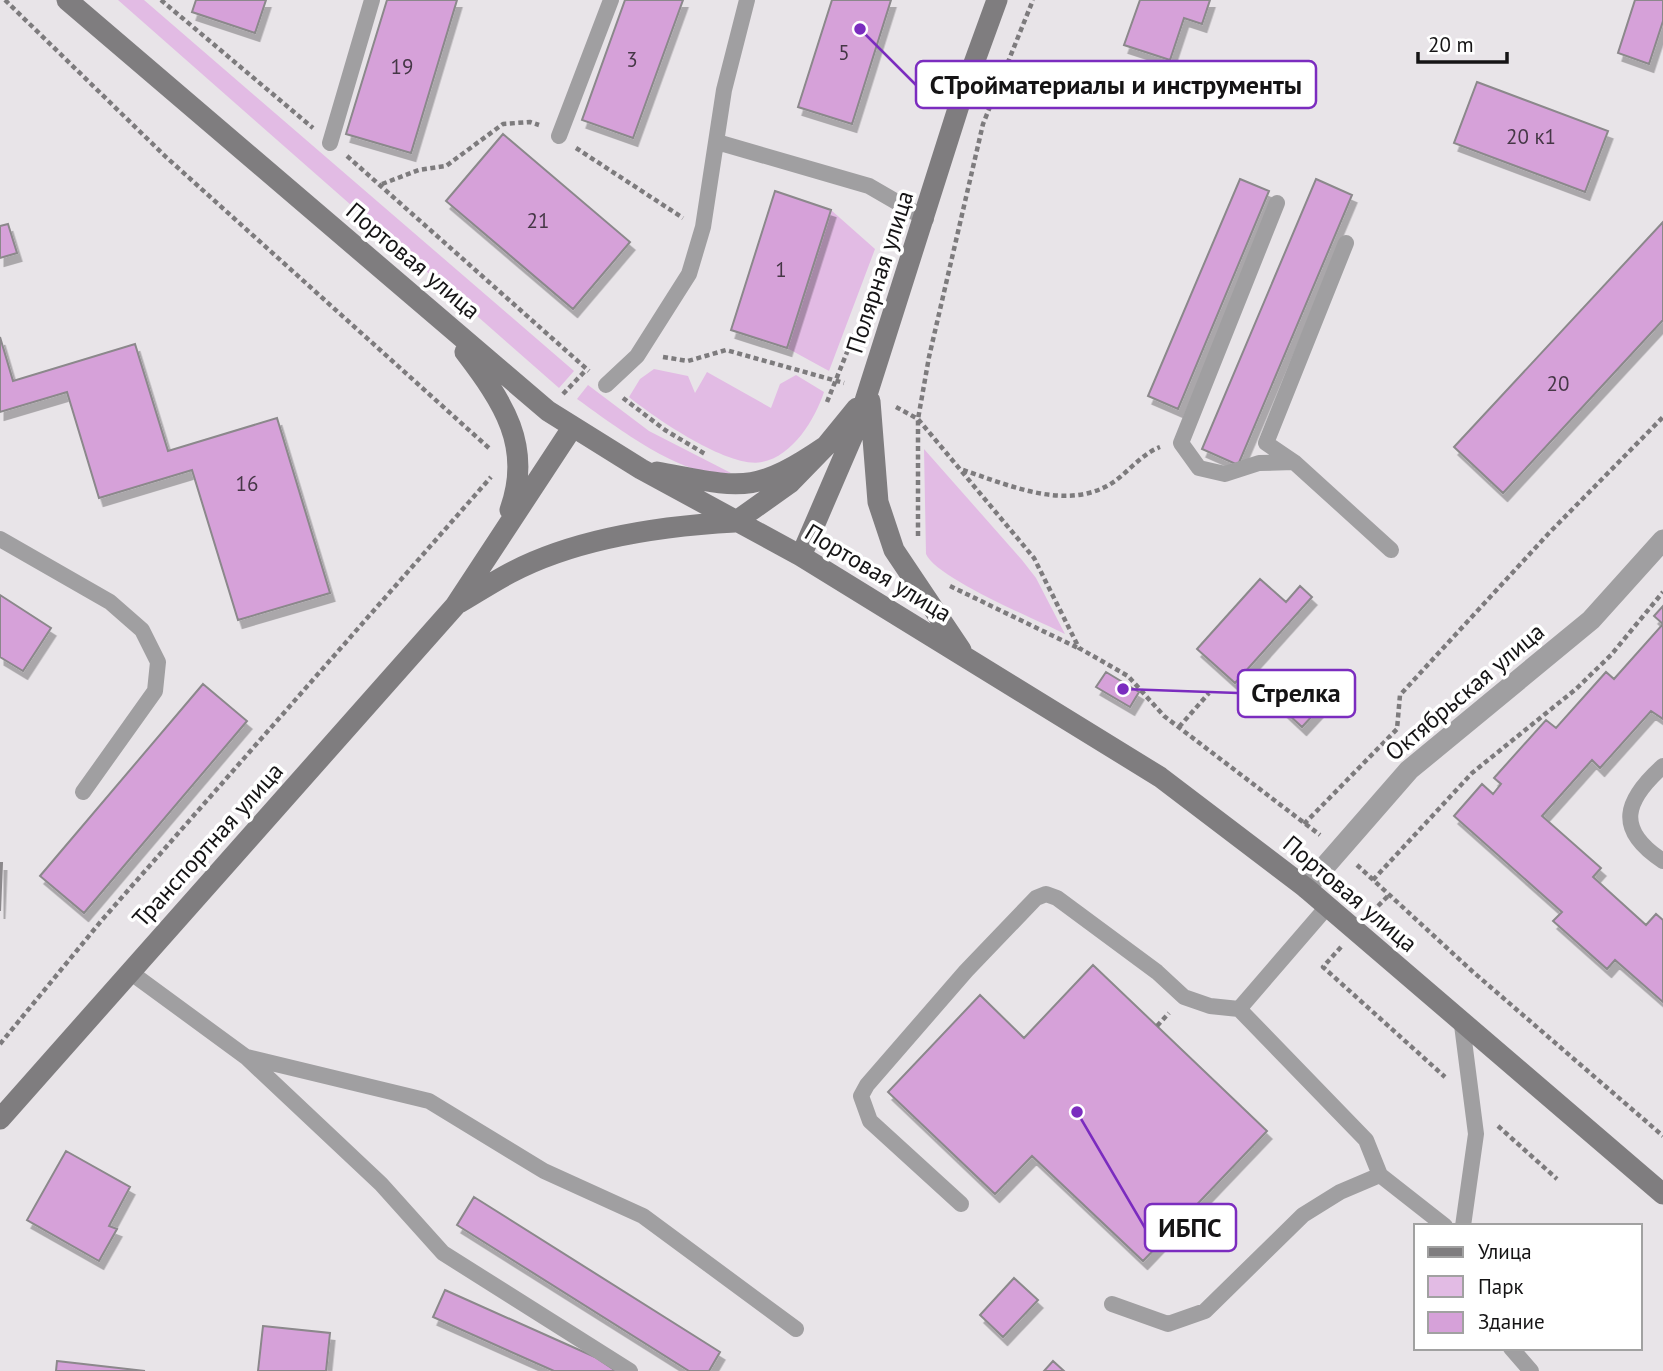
<svg xmlns="http://www.w3.org/2000/svg" width="1663" height="1371" font-family="'PT Sans',sans-serif">
<style>
.green{fill:#e2bbe4}
.building{fill:#d6a1d9;stroke:#8b888b;stroke-width:2;filter:url(#shadow)}
.lines{fill:none;stroke-linecap:round;stroke-linejoin:round}
.path{stroke:#7d7b7d;stroke-width:4.5;stroke-dasharray:5 3.5;stroke-linecap:butt}
.lane{stroke:#a09fa1;stroke-width:16}
.street{stroke:#a09fa1;stroke-width:21}
.secondary{stroke:#7f7d7f;stroke-width:21}
.labels{text-anchor:middle;stroke-width:7;stroke-linejoin:round;paint-order:stroke}
.number-label{font-size:21px;fill:#453746}
.street-label{font-size:24px;fill:#151415;stroke:#fff}
.leader{fill:none;stroke:#7b2cbf;stroke-width:2.5}
.callout-dot{fill:#7b2cbf;stroke:#fff;stroke-width:2.5}
.callout{fill:#fff;stroke:#7b2cbf;stroke-width:2.5}
.callout-label{font-size:26px;text-anchor:middle;font-weight:bold;fill:#151415}
</style>
<defs>
<filter id="shadow"><feDropShadow dx="4.5" dy="8" stdDeviation="0" flood-color="#0004"/></filter>
</defs>
<rect width="100%" height="100%" fill="#e8e4e8"/>
<!-- green -->
<path class="green" d="M118 0H144L574 371 559 388Z
M831 210 875 249 829 371 787 348Z
M654 369 688 376 695 393 707 372 771 408 780 384 796 375 824 392C815 419 793 456 762 462 729 469 655 418 629 397L640 379Z
M588 385 649 431 731 473C685 481 614 425 577 399Z
M924 449 1022 560 1036 578 1065 634C1037 620 936 578 926 554Z"/>
<!-- building -->
<path class="building" d="M196 0H266L255 33 192 12Z
M387 0H457L411 153 346 134Z
M625 0H683L633 138 582 120Z
M832 0H891L852 124 798 107Z
M1140 0H1210L1202 24 1184 18 1170 60 1124 45Z
M1635 0H1663V21L1649 64 1618 53Z
M1477 82 1608 131 1585 192 1454 143Z
M503 134 630 242 573 309 446 201Z
M1240 179 1269 191 1178 409 1148 396Z
M1316 179 1352 195 1238 465 1202 449Z
M775 191 831 210 787 348 731 330Z
M1663 222V320L1503 493 1454 447Z
M8 224 17 253 0 258V226Z
M0 337 13 381 135 344 168 451 277 418 330 593 238 620 192 470 99 498 67 392 0 412Z
M1260 579 1286 602 1300 586 1312 597 1235 683 1197 649Z
M0 595 51 628 23 671 0 657Z
M1663 606V624L1654 616Z
M1663 624V719L1651 711 1600 768 1592 760 1542 816 1601 868 1593 877 1646 925 1656 914 1663 920V1002L1615 960 1607 969 1553 921 1562 912 1454 816 1482 784 1493 794 1501 784 1494 778 1546 720 1556 728 1606 672 1614 679Z
M1106 672 1139 692 1130 707 1096 687Z
M1296 674 1326 701 1302 727 1273 700Z
M203 684 247 721 84 913 40 876Z
M0 863H2L0 911Z
M1093 965 1267 1131 1143 1261 1032 1156 995 1194 888 1092 980 995 1024 1038Z
M66 1151 130 1187 109 1226 117 1229 99 1261 27 1220Z
M474 1197 720 1352 709 1371H689L457 1225Z
M1014 1278 1038 1300 1003 1337 980 1315Z
M445 1290 595 1357 616 1371H554L433 1317Z
M263 1326 330 1333 326 1371H258Z
M57 1361 145 1371H56Z
M1053 1361 1064 1371H1044Z"/>
<g class="lines">
<!-- path -->
<path class="path" d="M5 0 166 157 490 449
M161 0 313 128
M576 148 683 218
M347 156 589 371
M382 184 419 170 446 166 503 124 530 122 539 125
M663 357 688 361 726 350 844 383
M563 394 586 370
M623 398 665 430 705 454
M827 402 864 310
M896 407 918 419 1034 558 1079 648 1128 676 1164 716 1320 835
M963 470C1006 484 1062 510 1107 486 1126 476 1139 455 1160 447
M918 536V419L929 357 983 124 1033 0
M950 586 1078 648
M1179 727 1209 693
M1304 824 1397 729 1400 695 1549 533 1663 417
M1357 865 1472 971 1663 1136
M1373 880 1472 773 1576 689 1611 655 1663 592
M1372 912 1389 895
M1341 947 1323 967 1445 1077
M1157 1026 1169 1013
M0 1044 102 920 491 477
M1498 1126 1557 1179"/>
<!-- lane -->
<path class="lane" d="M559 136 611 0
M717 142 869 186 926 219
M330 143 372 0
M1277 203 1181 443 1199 468 1225 474 1259 463 1294 462
M1346 243 1266 443 1294 462 1391 550
M606 385 637 356 689 274 703 227 724 90 747 0
M0 539 110 602 142 630 158 662 155 691 83 792
M1663 766C1625 800 1614 829 1663 861
M130 972 246 1057 381 1184 443 1253 630 1371
M1462 1025 1476 1134 1463 1226
M247 1057 429 1101 544 1171 643 1216 796 1329
M1380 1175 1445 1226
M961 1204 870 1121 861 1096 867 1085 966 971 1036 898 1046 894 1057 898 1157 972 1184 997 1210 1006 1239 1009 1327 907
M1112 1304 1168 1324 1205 1311 1303 1215 1340 1192 1380 1175 1366 1140 1239 1009
M1511 1348 1531 1371"/>
<!-- street -->
<path class="street" d="M1306 888 1409 770 1591 620 1663 540"/>
<!-- secondary -->
<path class="secondary" d="M67 0 548 411 641 469 801 556 1160 777 1306 888 1663 1194
M465 352C503 402 533 446 510 510
M870 401 878 502 894 550 961 650
M657 472C740 487 753 496 826 446
M735 522 790 483 826 446 857 408
M801 556 857 426 962 96 997 0
M459 603C476 593 493 582 510 573 576 538 662 526 735 522
M0 1119 455 606 572 428"/>
</g>
<g class="labels">
<!-- number labels -->
<g class="number-label">
<text x="844" y="60">5</text>
<text x="632" y="67">3</text>
<text x="402" y="74">19</text>
<text x="1531" y="144">20 к1</text>
<text x="538" y="228">21</text>
<text x="781" y="277">1</text>
<text x="1558" y="391">20</text>
<text x="247" y="491">16</text>
</g>
<!-- street labels -->
<g class="street-label">
<text transform="translate(413 261) rotate(40)" y="8">Портовая улица</text>
<text transform="translate(880 272) rotate(-72)" y="8">Полярная улица</text>
<text transform="translate(878 573) rotate(31)" y="8">Портовая улица</text>
<text transform="translate(1465 692) rotate(-40)" y="8">Октябрьская улица</text>
<text transform="translate(208 845) rotate(-48)" y="8">Транспортная улица</text>
<text transform="translate(1350 894) rotate(40)" y="8">Портовая улица</text>
</g>
</g>
<!-- callouts -->
<path class="leader" d="M860 29L916 85M1123 689L1238 693M1077 1112L1145 1228"/>
<g class="callout-dot">
<circle cx="860" cy="29" r="7"/>
<circle cx="1123" cy="689" r="7"/>
<circle cx="1077" cy="1112" r="7"/>
</g>
<g class="callout">
<rect x="916" y="61" width="400" height="47" rx="7"/>
<rect x="1238" y="670" width="117" height="47" rx="7"/>
<rect x="1145" y="1204" width="91" height="47" rx="7"/>
</g>
<g class="callout-label">
<text x="1116" y="94">СТройматериалы и инструменты</text>
<text x="1296" y="702">Стрелка</text>
<text x="1190" y="1237">ИБПС</text>
</g>
<!-- legend -->
<rect x="1414" y="1224" width="228" height="126" fill="#ffffff" stroke="#a1a1a1" stroke-width="2"/>
<rect x="1428" y="1247" width="35" height="10" fill="#7f7d7f" stroke="#a1a1a1" stroke-width="2"/>
<text x="1478" y="1259" font-size="21" fill="#151415">Улица</text>
<rect x="1428" y="1276" width="35" height="21" fill="#e2bbe4" stroke="#a1a1a1" stroke-width="2"/>
<text x="1478" y="1294" font-size="21" fill="#151415">Парк</text>
<rect x="1428" y="1312" width="35" height="21" fill="#d6a1d9" stroke="#a1a1a1" stroke-width="2"/>
<text x="1478" y="1329" font-size="21" fill="#151415">Здание</text>
<!-- scale -->
<path d="M1418 52v10h89v-10" fill="none" stroke="#151415" stroke-width="3.5"/>
<text x="1428" y="52" font-size="21" fill="#151415" stroke="#ffffff" stroke-width="5" paint-order="stroke">20 m</text>
</svg>
